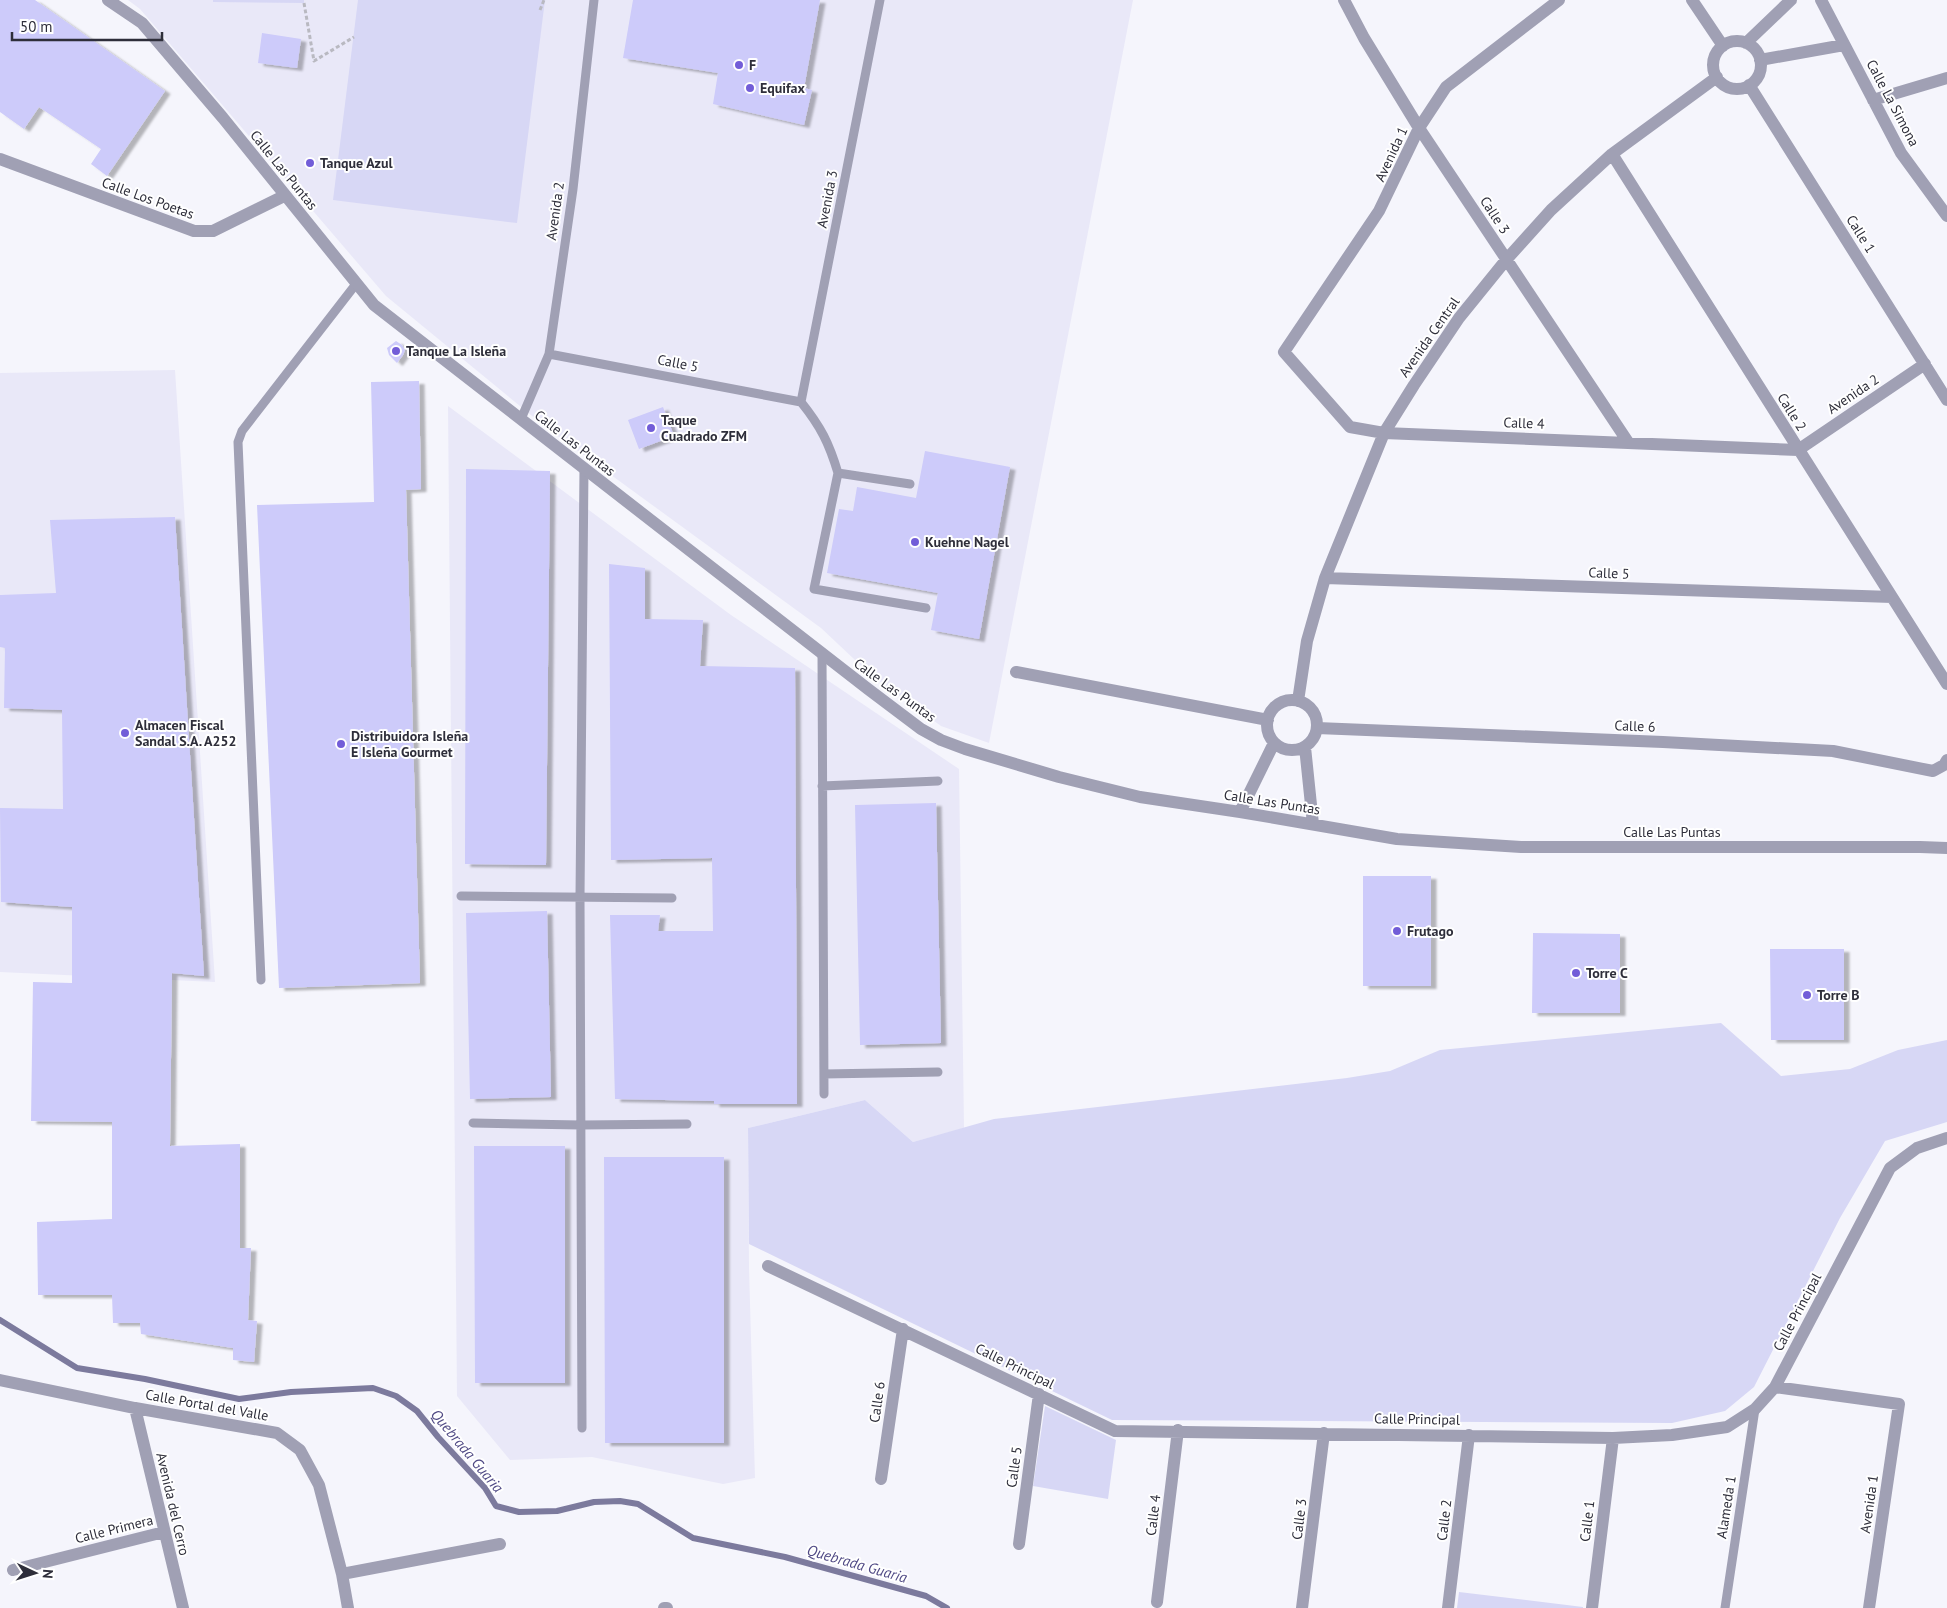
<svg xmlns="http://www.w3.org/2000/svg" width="1947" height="1608" font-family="'PT Sans',sans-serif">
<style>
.built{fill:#e9e8f8}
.green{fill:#d7d7f5}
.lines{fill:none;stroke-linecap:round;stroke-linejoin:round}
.stream{stroke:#7c7a9d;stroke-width:6}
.building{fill:#cdcbfa;filter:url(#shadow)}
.path{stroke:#b9b9c1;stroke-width:3;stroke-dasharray:4 2.5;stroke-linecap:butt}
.lane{stroke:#a0a0b4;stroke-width:9}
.street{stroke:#a0a0b4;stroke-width:12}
.poi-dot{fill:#725dd8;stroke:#fff;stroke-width:2}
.labels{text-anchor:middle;stroke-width:4;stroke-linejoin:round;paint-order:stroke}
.poi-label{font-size:14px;font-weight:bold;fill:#2e2e3a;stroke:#fff;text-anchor:start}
.street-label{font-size:14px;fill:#2e2e3a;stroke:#fff}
.water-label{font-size:15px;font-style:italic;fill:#504a85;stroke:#fff}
</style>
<defs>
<filter id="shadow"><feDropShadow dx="5.5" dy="3" stdDeviation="1" flood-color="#0004"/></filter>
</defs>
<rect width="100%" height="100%" fill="#f5f5fc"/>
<!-- built -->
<path class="built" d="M128 0H1133L989 743 941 726 871 675 821 628 548 429 386 296 140 9Z
M175 370 215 982 0 972V373Z
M448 406 731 615 959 769 964 1128 913 1142 865 1100 748 1128 749 1268 755 1478 723 1484 592 1457 510 1460 457 1396Z"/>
<!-- green -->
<path class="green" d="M213 0H304V3L213 2Z
M358 0H545L517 223 333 200Z
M1721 1023 1781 1076 1850 1069 1898 1050 1947 1040V1122L1885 1141 1840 1218 1754 1387 1725 1411 1672 1423 1112 1420 749 1244 748 1128 865 1100 913 1142 994 1119 1347 1078 1390 1071 1440 1050Z
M1045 1406 1116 1440 1108 1499 1033 1486Z
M1459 1592 1583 1607V1608H1457Z"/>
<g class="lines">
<!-- stream -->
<path class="stream" d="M0 1320 77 1368 145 1379 239 1399 291 1392 373 1388 396 1396 417 1411 438 1437 485 1488 496 1506 519 1512 557 1511 594 1502 620 1501 638 1504 693 1538 785 1557 926 1596 947 1608"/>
</g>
<!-- building -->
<path class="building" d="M0 0H35L165 91 107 176 91 164 101 149 39 107 24 129 0 112Z
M633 0H820L804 88 812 90 804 125 713 104 718 73 623 58Z
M262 33 301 39 297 68 258 63Z
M396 341 402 345 405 350 403 355 397 363 389 355 387 348Z
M419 381 421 489 406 490 420 983 279 988 257 505 374 502 371 382Z
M663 407 674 436 639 449 628 420Z
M925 451 1010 467 979 639 931 630 938 593 827 573 839 509 853 511 857 487 916 498Z
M466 469 550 471 546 865 465 864Z
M175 517 204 976 172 973 170 1146 240 1144V1248H251L248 1320 257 1321 254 1362 233 1360V1348L141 1334 140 1323H113L112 1295H38L37 1222 112 1219V1122L31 1121 33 982 72 983V907L1 902 0 808 63 809 62 710 4 708 5 648 0 647V595L56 593 50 520Z
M609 564 645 568V619L703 620 700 666 795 668 797 1104H714V1101L615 1099 610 915H660L658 931H713L712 858 611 860Z
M936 803 941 1043 860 1045 855 805Z
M1363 876H1431V986H1363Z
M547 911 551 1097 470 1099 466 913Z
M1533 933 1620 934V1013H1532Z
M1770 949H1844V1040H1771Z
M474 1146H565V1383H475Z
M604 1157H724V1443H605Z"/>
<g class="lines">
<!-- path -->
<path class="path" d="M304 3 314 61 354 37
M540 10 544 0"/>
<!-- lane -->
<path class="lane" d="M549 354 801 402
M801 402 880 0
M801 402C821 427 829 443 838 473L910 484
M521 419 549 354 573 189 594 0
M838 473 814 589 926 608
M822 653 824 1094
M822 786 938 781
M461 896 672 898
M261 980 238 442 242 431 356 284
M824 1074 938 1072
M473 1123 581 1125 687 1124
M582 1428 580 897 584 468
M1725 1608 1755 1409"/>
<!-- street -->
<path class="street" d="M108 0 142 23 223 118 374 305 868 689 921 729 941 740 965 749 1059 777 1140 797 1240 812 1397 839 1521 847H1920L1947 848
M1344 0 1364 38 1419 128 1628 442
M1559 0 1446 87 1419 128 1379 211 1284 352 1350 427 1384 433 1798 450
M1692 0 1723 46
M1821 0 1901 153 1947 216
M1713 65a24 24 0 1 1 48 0a24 24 0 1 1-48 0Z
M1746 43 1791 0
M1760 60 1844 45
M1749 85 1947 400
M1873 100 1947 78
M1612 154 1947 684
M0 159 194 231H213L284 196
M1798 450 1925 364
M1325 578 1892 597
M1016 672 1268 720
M1267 725a25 25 0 1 1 50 0a25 25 0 1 1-50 0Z
M1298 701 1307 641 1325 578 1384 433 1414 385 1459 318 1506 260 1551 210 1612 154 1717 77
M1317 728 1663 742 1833 751 1933 771 1944 765 1947 760
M1305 747 1313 824
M1240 812 1274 743
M768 1266 1115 1431 1613 1438 1672 1435 1727 1427 1755 1409 1775 1387 1890 1168 1917 1148 1947 1138
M0 1380 135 1408 277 1433 300 1450 319 1485 342 1574 348 1608
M1775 1387 1899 1404 1869 1608
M135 1408 183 1608
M881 1479 903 1329
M1019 1544 1039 1394
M13 1570 164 1532
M342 1574 500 1544
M1157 1602 1178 1430
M664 1608H667
M1302 1608 1324 1433
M1448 1608 1469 1435
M1592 1608 1613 1438"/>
</g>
<!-- markers -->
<g class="poi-dot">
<circle cx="739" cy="65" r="5"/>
<circle cx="750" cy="88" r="5"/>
<circle cx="310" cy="163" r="5"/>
<circle cx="396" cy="351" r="5"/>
<circle cx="651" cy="428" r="5"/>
<circle cx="915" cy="542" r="5"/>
<circle cx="125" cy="733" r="5"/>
<circle cx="341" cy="744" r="5"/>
<circle cx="1397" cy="931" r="5"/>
<circle cx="1576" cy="973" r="5"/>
<circle cx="1807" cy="995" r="5"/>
</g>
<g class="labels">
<!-- poi labels -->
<g class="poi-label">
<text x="749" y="70">F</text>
<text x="760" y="93">Equifax</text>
<text x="320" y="168">Tanque Azul</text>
<text x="406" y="356">Tanque La Isleña</text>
<text x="661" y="425">Taque<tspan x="661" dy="16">Cuadrado ZFM</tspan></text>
<text x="925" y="547">Kuehne Nagel</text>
<text x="135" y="730">Almacen Fiscal<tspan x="135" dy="16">Sandal S.A. A252</tspan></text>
<text x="351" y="741">Distribuidora Isleña<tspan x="351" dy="16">E Isleña Gourmet</tspan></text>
<text x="1407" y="936">Frutago</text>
<text x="1586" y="978">Torre C</text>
<text x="1817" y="1000">Torre B</text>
</g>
<!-- street labels -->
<g class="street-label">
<text transform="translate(1893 103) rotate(62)" y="5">Calle La Simona</text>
<text transform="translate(1391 154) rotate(-65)" y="5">Avenida 1</text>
<text transform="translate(284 170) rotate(51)" y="5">Calle Las Puntas</text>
<text transform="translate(148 198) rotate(20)" y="5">Calle Los Poetas</text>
<text transform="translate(827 199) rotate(-79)" y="5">Avenida 3</text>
<text transform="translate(555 211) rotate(-82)" y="5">Avenida 2</text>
<text transform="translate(1495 215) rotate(57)" y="5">Calle 3</text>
<text transform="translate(1861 234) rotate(58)" y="5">Calle 1</text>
<text transform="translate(1429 337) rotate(-55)" y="5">Avenida Central</text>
<text transform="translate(678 363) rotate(11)" y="5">Calle 5</text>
<text transform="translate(1853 394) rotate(-34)" y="5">Avenida 2</text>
<text transform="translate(1792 412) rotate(58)" y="5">Calle 2</text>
<text transform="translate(1524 423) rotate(2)" y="5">Calle 4</text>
<text transform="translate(575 443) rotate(38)" y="5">Calle Las Puntas</text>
<text transform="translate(1609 573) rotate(2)" y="5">Calle 5</text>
<text transform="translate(895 690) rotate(36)" y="5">Calle Las Puntas</text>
<text transform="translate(1635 726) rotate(2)" y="5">Calle 6</text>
<text transform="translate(1272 802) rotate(9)" y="5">Calle Las Puntas</text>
<text x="1672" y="837">Calle Las Puntas</text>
<text transform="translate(1797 1312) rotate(-62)" y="5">Calle Principal</text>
<text transform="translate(1015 1366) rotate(26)" y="5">Calle Principal</text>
<text transform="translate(877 1402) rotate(-82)" y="5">Calle 6</text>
<text transform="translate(207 1405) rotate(10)" y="5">Calle Portal del Valle</text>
<text transform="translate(1417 1419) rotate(1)" y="5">Calle Principal</text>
<text transform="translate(1014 1467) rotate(-82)" y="5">Calle 5</text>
<text transform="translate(173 1504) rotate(77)" y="5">Avenida del Cerro</text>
<text transform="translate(1869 1504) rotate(-82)" y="5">Avenida 1</text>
<text transform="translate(1726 1507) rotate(-81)" y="5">Alameda 1</text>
<text transform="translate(1153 1515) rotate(-83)" y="5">Calle 4</text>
<text transform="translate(1299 1519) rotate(-83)" y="5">Calle 3</text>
<text transform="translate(1444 1520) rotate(-83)" y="5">Calle 2</text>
<text transform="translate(1587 1521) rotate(-83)" y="5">Calle 1</text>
<text transform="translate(114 1529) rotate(-14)" y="5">Calle Primera</text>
</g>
<!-- water labels -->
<g class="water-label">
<text transform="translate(467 1451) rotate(50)" y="5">Quebrada Guaria</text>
<text transform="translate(857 1564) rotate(16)" y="5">Quebrada Guaria</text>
</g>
</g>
<!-- north arrow -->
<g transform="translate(35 1573) rotate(94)" stroke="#ffffff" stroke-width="4" paint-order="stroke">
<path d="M0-4L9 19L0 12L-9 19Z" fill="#2e2e3a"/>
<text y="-8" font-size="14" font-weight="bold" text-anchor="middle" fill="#2e2e3a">N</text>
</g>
<!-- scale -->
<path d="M12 32v8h150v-8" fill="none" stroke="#2e2e3a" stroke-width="2.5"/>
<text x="20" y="32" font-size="15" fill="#2e2e3a" stroke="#ffffff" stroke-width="4" paint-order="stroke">50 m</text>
</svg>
